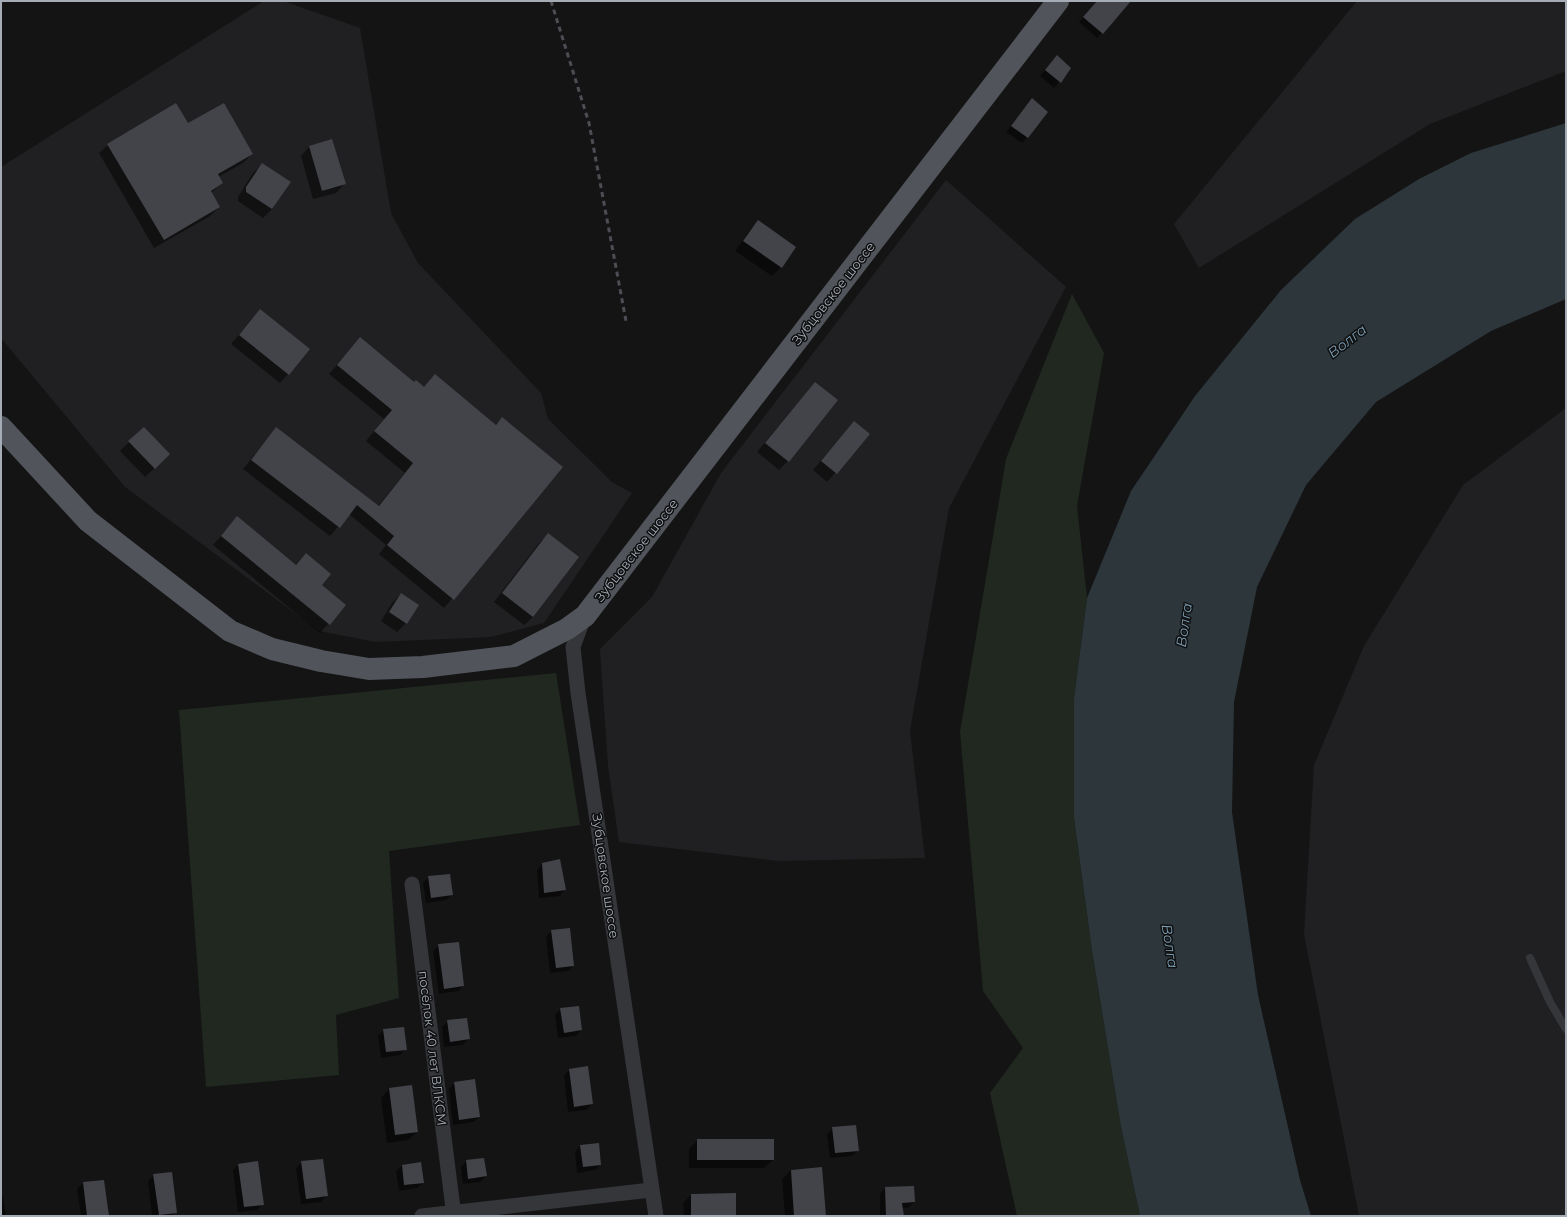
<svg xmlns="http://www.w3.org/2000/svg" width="1567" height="1217" font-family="Montserrat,sans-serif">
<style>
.built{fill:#202022}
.green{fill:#202820}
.water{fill:#2c363b}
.shadow{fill:#0007}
.building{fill:#434449}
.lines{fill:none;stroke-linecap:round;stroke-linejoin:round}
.service{stroke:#35363a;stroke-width:8}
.minor{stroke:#35363a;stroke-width:15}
.primary{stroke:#51545a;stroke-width:22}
.rail{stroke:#4c4e54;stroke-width:3;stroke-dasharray:5 4;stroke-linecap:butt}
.labels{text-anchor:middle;stroke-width:3;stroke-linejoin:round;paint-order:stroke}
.street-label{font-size:13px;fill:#a5acb6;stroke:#0f0f10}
.water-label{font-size:14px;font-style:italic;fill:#7c9eb2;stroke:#0f0f10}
</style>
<rect width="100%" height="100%" fill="#141415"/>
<!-- built -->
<path class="built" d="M264 1H283L360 28 391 213 418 263 541 393 548 419 612 482 632 493 544 623 491 637 376 642 319 631 125 487 1 338V167Z
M1357 1H1566V71L1430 124 1199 268 1174 224Z
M946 180 1066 287 949 508 910 731 925 858 778 861 619 842 608 766 600 649 652 597 721 473Z
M1566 408V1216H1359L1304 934 1314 765 1364 646 1463 485Z"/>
<!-- green -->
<path class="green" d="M1072 294 1104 353 1077 506 1087 598 1074 698V818L1092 951 1121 1127 1140 1216H1017L990 1093 1023 1048 983 991 960 732 1006 459Z
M556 673 580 825 389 851 399 998 336 1015 339 1075 206 1087 179 710Z"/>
<!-- water -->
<path class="water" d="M1566 123V299L1491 331 1376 402 1306 485 1257 587 1234 702 1232 812 1258 995 1300 1180 1311 1216H1140L1121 1127 1092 951 1074 818V698L1087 598 1131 491 1195 396 1281 290 1355 219 1419 179 1471 153Z"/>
<!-- shadow -->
<path class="shadow" d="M1097 1H1123L1127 5 1097 38 1079 22Z
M1052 62 1070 68 1054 88 1040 76Z
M1032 100 1027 137 1022 143 1006 132Z
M187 124 252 154 243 163 218 177 222 183 211 193 219 207 210 216 154 248 99 153 108 145Z
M309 147 344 184 336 193 313 199 301 156Z
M262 165 289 182 272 209 263 218 238 201V197L253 173Z
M758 222 795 247 781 267 772 276 735 251 750 230Z
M260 310 288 374 280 383 231 344Z
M360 339 414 384 495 425 502 418 562 467 444 608 379 554 386 545 349 514 330 536 243 469 276 428 378 506 405 473 366 441 384 419 329 374Z
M815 383 788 461 779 470 757 452Z
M854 422 869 434 827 482 813 470Z
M129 442 160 463 145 477 120 451Z
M237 518 295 565 306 554 321 585 345 605 320 633 213 545Z
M548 535 533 617 524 625 494 602 539 543Z
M401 594 406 623 397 632 381 621 392 603Z
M542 864 565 890 559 896 539 898 537 870Z
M429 877 452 895 446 900 426 903 423 883Z
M551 931 573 966 568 971 550 973 546 937Z
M439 945 463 986 458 991 439 994 433 951Z
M578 1007 581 1030 576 1036 558 1038 555 1015 561 1009Z
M448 1021 468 1039 463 1045 444 1047 442 1027Z
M384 1030 406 1049 400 1055 381 1058 378 1036Z
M569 1070 592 1104 586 1110 568 1112 564 1075Z
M454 1083 479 1117 474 1122 453 1125 449 1089Z
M389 1089 417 1132 408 1140 387 1143 381 1098Z
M833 1128 858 1150 852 1156 830 1158 827 1134Z
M698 1140 773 1160 764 1168H689V1149Z
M580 1146 600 1165 595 1170 577 1173 575 1152Z
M466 1161 486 1176 480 1182 463 1184 461 1167Z
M302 1162 326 1196 321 1202 301 1204 296 1168Z
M238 1165 262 1204 257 1210 238 1212 233 1170Z
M402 1166 423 1183 417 1188 399 1191 396 1171Z
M821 1168 825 1216H785L782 1179 791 1170Z
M154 1175 176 1212 172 1216H152L148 1181Z
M103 1181 108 1216H81L77 1189 83 1183Z
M885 1188 914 1202 908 1208H902L903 1216H880V1194Z
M691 1195 735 1216H684L683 1203Z
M1 1196H3L6 1216H1Z"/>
<!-- building -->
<path class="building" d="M1097 1H1131L1103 34 1083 17Z
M1057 55 1071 68 1061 83 1045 70Z
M1032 98 1048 112 1028 138 1011 126Z
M176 103 188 123 224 103 253 154 218 174 223 183 211 191 220 207 164 240 107 144Z
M332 139 346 184 322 191 309 146Z
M262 163 291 182 272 209 246 192V187Z
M758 220 796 247 782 268 743 241Z
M260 309 310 349 289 375 239 335Z
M360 337 414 382 416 380 424 387 435 374 496 425 502 417 563 467 454 600 387 545 394 536 357 505 340 528 251 460 276 427 379 506 413 463 374 431 392 410 337 365Z
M815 382 838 400 789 462 765 443Z
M854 421 870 434 837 474 821 461Z
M144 427 170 454 155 469 128 441Z
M237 516 296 565 306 553 331 574 322 585 346 605 330 625 221 536Z
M548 533 579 557 533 617 502 593Z
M401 593 419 605 407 624 389 612Z
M560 859 566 890 544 893 542 863Z
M450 874 453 895 431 898 428 876Z
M570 928 574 966 556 968 551 930Z
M459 942 464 986 444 989 438 944Z
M579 1006 582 1030 564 1033 560 1008Z
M467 1018 470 1039 450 1042 447 1020Z
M404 1027 407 1050 386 1052 383 1029Z
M588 1066 593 1104 574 1107 569 1069Z
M475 1079 480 1117 459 1120 454 1082Z
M412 1085 418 1132 395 1135 389 1088Z
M856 1125 859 1151 835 1153 832 1127Z
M697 1139H774V1160H697Z
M599 1143 601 1165 583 1167 580 1145Z
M484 1158 487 1176 468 1179 466 1160Z
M323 1159 328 1196 306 1199 301 1161Z
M258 1161 264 1205 244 1207 238 1164Z
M421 1162 424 1183 404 1185 402 1165Z
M822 1167 826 1216H794L791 1170Z
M172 1172 177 1213 159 1215 153 1174Z
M104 1180 109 1216H87L83 1182Z
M914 1186 915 1202 902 1203 904 1216H886L885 1187Z
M736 1193V1216H691V1194Z"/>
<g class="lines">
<!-- service -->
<path class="service" d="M1530 958 1550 1002 1566 1029"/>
<!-- minor -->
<path class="minor" d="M584 617 573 647 578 693 656 1216
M412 884 454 1216
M422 1216 651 1190"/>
<!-- primary -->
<path class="primary" d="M1 427 88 521 230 631 272 649 321 661 369 669 423 667 514 656 567 629 585 616 1058 1"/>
<!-- rail -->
<path class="rail" d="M551 1 589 123 626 321"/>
</g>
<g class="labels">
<!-- street labels -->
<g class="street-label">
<text transform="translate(833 293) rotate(-52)" y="5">Зубцовское шоссе</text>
<text transform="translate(636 550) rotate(-52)" y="5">Зубцовское шоссе</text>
<text transform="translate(606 876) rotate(82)" y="5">Зубцовское шоссе</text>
<text transform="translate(433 1048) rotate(83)" y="5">посёлок 40 лет ВЛКСМ</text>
</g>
<!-- water labels -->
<g class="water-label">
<text transform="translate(1347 341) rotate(-38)" y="5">Волга</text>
<text transform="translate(1184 625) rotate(-82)" y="5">Волга</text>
<text transform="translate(1170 946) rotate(81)" y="5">Волга</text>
</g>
</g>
<!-- border -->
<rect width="1567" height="1217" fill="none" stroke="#a5acb6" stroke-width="4"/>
</svg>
